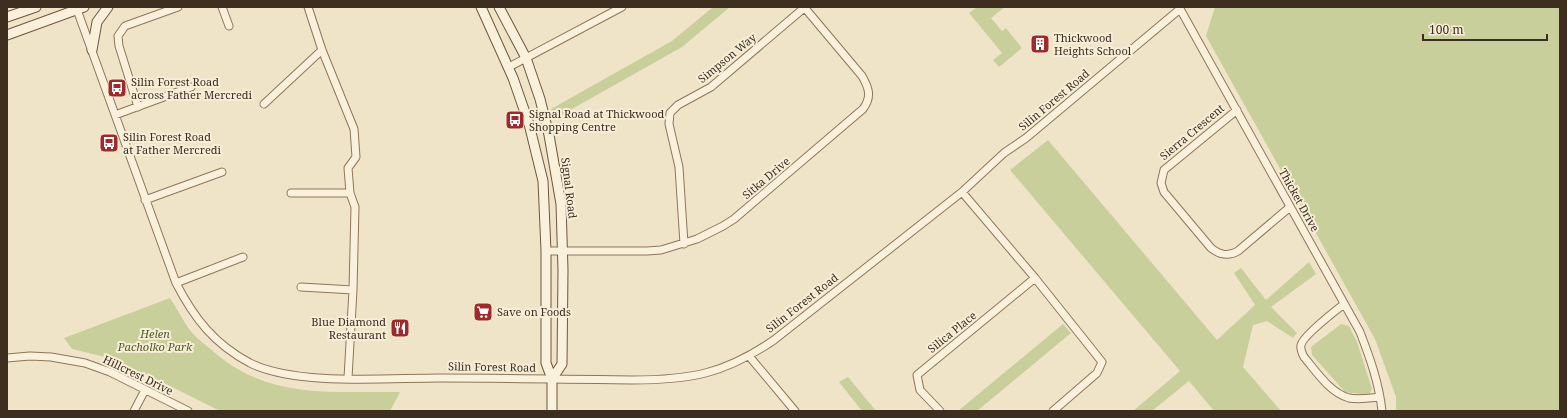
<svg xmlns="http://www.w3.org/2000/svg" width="1567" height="418" font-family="'Noto Serif',serif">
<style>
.green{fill:#c9cf9b}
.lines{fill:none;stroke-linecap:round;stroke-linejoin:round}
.street-casing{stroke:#8d765c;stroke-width:9}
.secondary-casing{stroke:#6f573f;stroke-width:11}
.street{stroke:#faf1dc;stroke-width:7}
.secondary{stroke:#faf1dc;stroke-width:9}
.labels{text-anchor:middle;stroke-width:4;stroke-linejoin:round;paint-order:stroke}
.poi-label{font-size:11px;fill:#3d2e20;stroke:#f7eed8;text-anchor:start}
.street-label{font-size:11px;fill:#3d2e20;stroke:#f7eed8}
.park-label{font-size:11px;font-style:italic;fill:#4d5a26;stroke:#f7eed8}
</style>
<rect width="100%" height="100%" fill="#f0e4c8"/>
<!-- green -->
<path class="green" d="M713 7H730L682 47 556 118 551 109 672 41Z
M977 7H1005L991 18 1002 31 1006 28 1022 48 999 67 993 60 1002 53 969 13Z
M1215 7H1560V411H1396V397L1375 339 1206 36Z
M1048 140 1217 340 1255 305 1234 273 1241 268 1266 300 1309 262 1316 274 1271 307 1297 333 1293 338 1267 321 1253 325 1243 367 1281 411H1214L1189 381 1152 411H1133L1180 371 1010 170Z
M170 298C177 308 182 319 189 329 196 338 206 345 214 352 269 400 332 391 400 392L390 411H220L160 381 105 357 72 349 64 338Z
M1063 324 1071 333 977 411H958Z
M1341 324 1349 326 1357 342 1372 389 1369 395 1345 392 1312 355 1311 347Z
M848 377 876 411H862L839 382Z"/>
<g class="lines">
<!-- street casing -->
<g class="street-casing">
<path id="street" d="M76 7 176 283C194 318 214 344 250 363 297 386 386 378 439 378 503 378 568 379 632 380 691 380 724 374 774 340L962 192 1004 153 1026 138 1180 9
M222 7 229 26
M308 7 322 50 354 129 356 157 348 168 350 193 355 207 353 290 348 378
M1179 7 1360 332C1370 358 1379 383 1382 411
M509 67 622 7
M264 104 322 50
M138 107 119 46 118 36 125 26 178 7
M1237 110 1164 170 1161 183 1164 192 1211 248C1220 255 1228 257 1238 251L1290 207
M115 115 191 87
M962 192 1035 278 1102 362 1097 373 1053 411
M291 193H350
M145 200 222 172
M684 244 679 167 669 124 670 113 678 105 711 87 804 8
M546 251H647L661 250 697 239 723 226 734 219 863 109C872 97 869 88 862 76L804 7
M176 283 243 257
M301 287 353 290
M1344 304C1335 311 1303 336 1301 345 1300 349 1302 353 1304 357 1316 371 1330 393 1349 398 1359 400 1370 398 1380 397
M749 356 795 411
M7 358 30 356 51 357 85 363 110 372 188 411
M134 411 145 390
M940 411 920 390 917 375 1035 278"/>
</g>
<!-- secondary casing -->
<g class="secondary-casing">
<path id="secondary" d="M481 7 513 78 529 124 543 181 546 251V363L552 379V411
M499 7 526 58 540 99 549 135 561 204 563 270 562 364 552 379
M7 17 36 7
M7 35 84 7
M92 50 97 22 108 7"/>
</g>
<!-- street -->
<use href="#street" class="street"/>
<!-- secondary -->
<use href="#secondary" class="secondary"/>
</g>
<!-- icons -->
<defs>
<g id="building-square" transform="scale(1)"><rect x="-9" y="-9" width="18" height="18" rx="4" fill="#9e2a2b" stroke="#f7eed8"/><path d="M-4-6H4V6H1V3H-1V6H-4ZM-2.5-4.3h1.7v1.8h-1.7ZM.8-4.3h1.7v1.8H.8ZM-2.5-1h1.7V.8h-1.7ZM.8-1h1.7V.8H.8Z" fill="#fff"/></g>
<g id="bus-square" transform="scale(1)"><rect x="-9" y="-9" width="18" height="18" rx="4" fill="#9e2a2b" stroke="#f7eed8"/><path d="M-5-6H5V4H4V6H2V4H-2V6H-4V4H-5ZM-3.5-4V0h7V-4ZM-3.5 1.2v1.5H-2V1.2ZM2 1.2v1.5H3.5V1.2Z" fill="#fff"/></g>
<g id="supermarket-square" transform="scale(1)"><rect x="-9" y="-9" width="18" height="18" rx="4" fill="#9e2a2b" stroke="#f7eed8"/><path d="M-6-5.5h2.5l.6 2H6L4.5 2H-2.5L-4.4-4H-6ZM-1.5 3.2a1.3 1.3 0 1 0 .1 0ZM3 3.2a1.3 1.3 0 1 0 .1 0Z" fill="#fff"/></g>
<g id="restaurant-square" transform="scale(1)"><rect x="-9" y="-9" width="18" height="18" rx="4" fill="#9e2a2b" stroke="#f7eed8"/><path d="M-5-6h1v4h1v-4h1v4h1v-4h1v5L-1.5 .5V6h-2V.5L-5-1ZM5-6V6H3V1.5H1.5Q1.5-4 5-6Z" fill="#fff"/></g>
</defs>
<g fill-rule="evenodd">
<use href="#building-square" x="1040" y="44"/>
<use href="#bus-square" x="117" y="88"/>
<use href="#bus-square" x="515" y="120"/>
<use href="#bus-square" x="109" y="143"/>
<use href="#supermarket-square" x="483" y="312"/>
<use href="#restaurant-square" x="400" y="328"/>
</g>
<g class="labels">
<!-- poi labels -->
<g class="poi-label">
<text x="1054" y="42">Thickwood<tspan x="1054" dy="13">Heights School</tspan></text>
<text x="131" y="86">Silin Forest Road<tspan x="131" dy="13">across Father Mercredi</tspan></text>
<text x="529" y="118">Signal Road at Thickwood<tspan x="529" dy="13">Shopping Centre</tspan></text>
<text x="123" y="141">Silin Forest Road<tspan x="123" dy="13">at Father Mercredi</tspan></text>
<text x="497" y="316">Save on Foods</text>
<text x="386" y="326" text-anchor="end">Blue Diamond<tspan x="386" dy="13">Restaurant</tspan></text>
</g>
<!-- street labels -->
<g class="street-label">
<text transform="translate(727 58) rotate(-39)" y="4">Simpson Way</text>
<text transform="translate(1054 100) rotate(-40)" y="4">Silin Forest Road</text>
<text transform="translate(1192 132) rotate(-40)" y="4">Sierra Crescent</text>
<text transform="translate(766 178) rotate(-40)" y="4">Sitka Drive</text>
<text transform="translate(569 188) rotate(83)" y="4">Signal Road</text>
<text transform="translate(1299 200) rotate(61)" y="4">Thicket Drive</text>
<text transform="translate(802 303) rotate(-38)" y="4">Silin Forest Road</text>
<text transform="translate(952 332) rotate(-39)" y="4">Silica Place</text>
<text transform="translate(492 367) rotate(1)" y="4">Silin Forest Road</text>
<text transform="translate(138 375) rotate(26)" y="4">Hillcrest Drive</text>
</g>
<!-- park labels -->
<g class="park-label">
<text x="155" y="338">Helen<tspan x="155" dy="13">Pacholko Park</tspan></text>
</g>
</g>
<!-- border -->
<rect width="1567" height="418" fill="none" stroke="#3d2e20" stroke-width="16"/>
<!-- scale -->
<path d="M1423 34v6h124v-6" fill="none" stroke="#3d2e20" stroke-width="2"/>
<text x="1429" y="34" font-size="12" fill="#3d2e20" stroke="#f7eed8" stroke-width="3" paint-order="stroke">100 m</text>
</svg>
